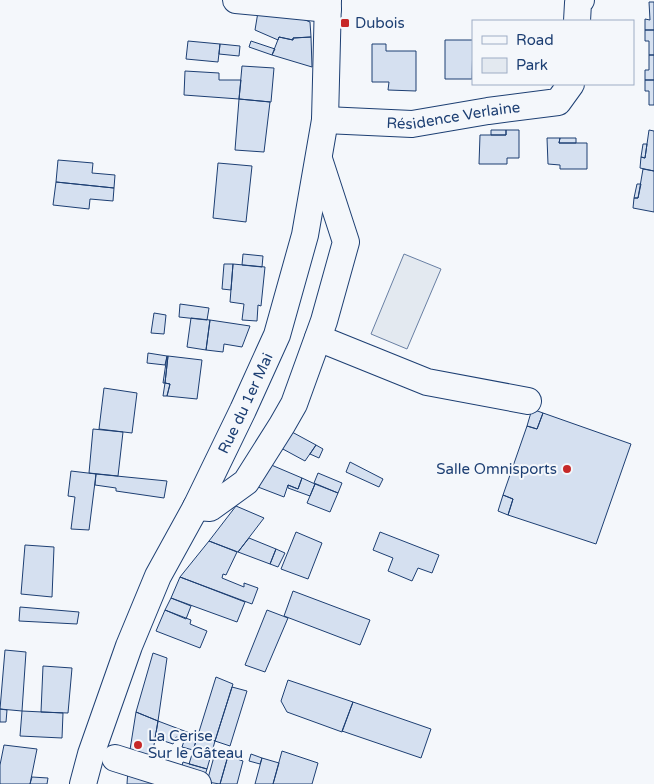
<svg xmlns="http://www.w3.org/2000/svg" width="654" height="784" font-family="'Varela Round',sans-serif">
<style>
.green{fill:#e3e9f0;stroke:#687fa3}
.building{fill:#d5e0f0;stroke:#1d3f73}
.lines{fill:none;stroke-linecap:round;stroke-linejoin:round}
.minor-casing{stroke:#1d3f73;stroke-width:28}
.minor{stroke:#f4f7fb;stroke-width:26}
.poi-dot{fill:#c62828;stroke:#f4f7fb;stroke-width:2}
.labels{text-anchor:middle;stroke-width:4;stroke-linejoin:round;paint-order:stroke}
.poi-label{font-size:15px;fill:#1d3f73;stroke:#f4f7fb;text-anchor:start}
.street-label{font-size:15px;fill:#1d3f73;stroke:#f4f7fb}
</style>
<rect width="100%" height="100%" fill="#f4f7fb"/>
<!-- green -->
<path class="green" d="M404 254 441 269 407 349 371 334Z"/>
<!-- building -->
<path class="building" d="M649 2H654V30H645V19L650 20Z
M259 6 281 10 310 22 311 37 293 38V40L279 37 278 40 255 30Z
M645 30H654V55H649V41H645Z
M279 37 293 40V38L311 37 312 67 272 55Z
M445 40H473L472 79H445Z
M188 41 220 44 218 62 186 59Z
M251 41 275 49 272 55 249 47Z
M220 44 240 46 239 56 219 54Z
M372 44H386V51H416V91L388 90 389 82H372Z
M649 55H654V80H645V70H649Z
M242 66 274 68 271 102 239 99Z
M185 71 219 73V80H241L239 99 184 95Z
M645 80H654V105H649V91H645Z
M239 99 270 102 264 152 235 150Z
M491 130H506V135H491Z
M506 130H519V158H507V164H479L480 135H506Z
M649 130 654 131V171L640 168 641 157 645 158Z
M547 138H560L559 143H587V169H560V165L548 164Z
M560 138H576V143H559Z
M643 144H647L645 158 641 157Z
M58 160 93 163 92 173 115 175 114 188 56 182Z
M218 163 252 166 246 222 213 218Z
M643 169 654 171V212L633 208 634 198H638Z
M56 182 114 188 113 201 90 199 89 209 53 205Z
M637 184H641L638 198H634Z
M243 254 263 256 262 267 242 265Z
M224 264H233L231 290 222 289Z
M233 264 265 267 261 306 258 305 257 321 242 320 244 304 230 302Z
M180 304 209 308 207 320 179 317Z
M154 313 166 315 164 334 151 333Z
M191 318 210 320 206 350 187 347Z
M210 320 250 326 242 347 224 344 223 352 206 350Z
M148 353 167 356 165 365 147 363Z
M167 356H168L165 383H163Z
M168 356 202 360 197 399 167 396 170 384 165 383Z
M165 383 170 384 167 396H163Z
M104 388 137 393 132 433 99 429Z
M532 409 543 413 537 429 527 426Z
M543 413 631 444 596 544 508 515 513 499 503 495 527 426 537 429Z
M93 429 123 432 118 476 89 473Z
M292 432 316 445 305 461 281 448Z
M316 445 323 449 319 458 310 454Z
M350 462 383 479 379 487 346 472Z
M269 464 302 478 298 489 288 485 284 497 258 487Z
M71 471 96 474 89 530 71 529 75 497 68 496Z
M318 473 342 483 338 493 314 483Z
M96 474 167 481 164 498 116 491V488L95 485Z
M302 478 315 484 310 496 288 488V485L298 489Z
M315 484 338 493 330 512 307 503Z
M503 495 513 499 508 515 498 511Z
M236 506 264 518 238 552 209 541Z
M296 532 322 543 308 579 281 569Z
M380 532 439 555 432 573 418 568 412 581 388 571 393 558 373 550Z
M249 538 276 549 270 564 238 552Z
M209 541 237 552 226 575 223 574 222 578 244 587V583L258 588 252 604 180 577Z
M25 545 54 547 52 597 21 594Z
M276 549 285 553 278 567 270 564Z
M180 577 245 602 237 622 171 598Z
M293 591 370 620 360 645 284 616Z
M171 598 191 606 186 619 165 610Z
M20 607 79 612 77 624 19 621Z
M165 610 191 620 190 624 207 631 200 648 156 631Z
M267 610 288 618 265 672 245 665Z
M5 650 26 652 22 711 0 709Z
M153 653 167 658 158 721 136 712Z
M43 666 72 668 68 713 41 712Z
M216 677 233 684 215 741 198 735Z
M288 680 353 702 342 732 287 712 281 701Z
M232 687 247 691 230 746 215 741Z
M353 702 431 729 421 758 342 731Z
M0 709 7 710 6 722H0Z
M22 711 63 713 62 738 20 736Z
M136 712 158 721 151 763 129 756Z
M158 721 187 732 184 739 176 737 173 744 155 738Z
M187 732 198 735 193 750 182 747Z
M198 735 215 741 207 769 189 764Z
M4 745 37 749 30 784H0V765Z
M153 751 167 755 163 767 151 763Z
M282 751 318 763 312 784H273Z
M215 753 228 756 220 784 207 782Z
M251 754 262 758 260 764 249 761Z
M228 756 243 761 237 784H220Z
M262 758 279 763 273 784H255Z
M183 762 207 769 203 781 180 773Z
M128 769 165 784H127Z
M32 777 48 778 47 784H30Z"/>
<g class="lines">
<!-- minor casing -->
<g class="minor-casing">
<g id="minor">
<path d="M236 0 328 9"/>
<path d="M577 21 578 3 581 0"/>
<path id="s1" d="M325 120 412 124 488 111 558 102 571 84"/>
<path d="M318 338 427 382 528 401"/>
<path d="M196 507 210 508 246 482 282 425 294 404 324 321 346 242 319 159"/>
<path d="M115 758 198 784"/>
<path id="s2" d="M83 784 91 754 129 646 158 576 196 507 243 410 277 335 305 235 325 120 328 0"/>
</g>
</g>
<!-- minor -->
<use href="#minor" class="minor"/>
</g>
<!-- markers -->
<g class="poi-dot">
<rect x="340" y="18" width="10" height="10" rx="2.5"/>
<circle cx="567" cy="469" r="5"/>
<circle cx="138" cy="745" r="5"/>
</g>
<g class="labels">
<!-- poi labels -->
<g class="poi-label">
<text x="355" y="28">Dubois</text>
<text x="557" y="474" text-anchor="end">Salle Omnisports</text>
<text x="148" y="741">La Cerise<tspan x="148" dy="17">Sur le Gâteau</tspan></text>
</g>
<!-- street labels -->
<g class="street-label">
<text dy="5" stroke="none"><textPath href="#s1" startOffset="129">Résidence Verlaine</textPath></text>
<text dy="5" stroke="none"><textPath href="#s2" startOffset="415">Rue du 1er Mai</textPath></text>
</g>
</g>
<!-- legend -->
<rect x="472" y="20" width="162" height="65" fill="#f4f7fb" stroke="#9eadc5"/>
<rect x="482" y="36" width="25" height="8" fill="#f4f7fb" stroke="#9eadc5"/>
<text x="516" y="45" font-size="15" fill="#1d3f73">Road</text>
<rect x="482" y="58" width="25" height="15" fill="#e3e9f0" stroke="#9eadc5"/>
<text x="516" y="70" font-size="15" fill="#1d3f73">Park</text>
</svg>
